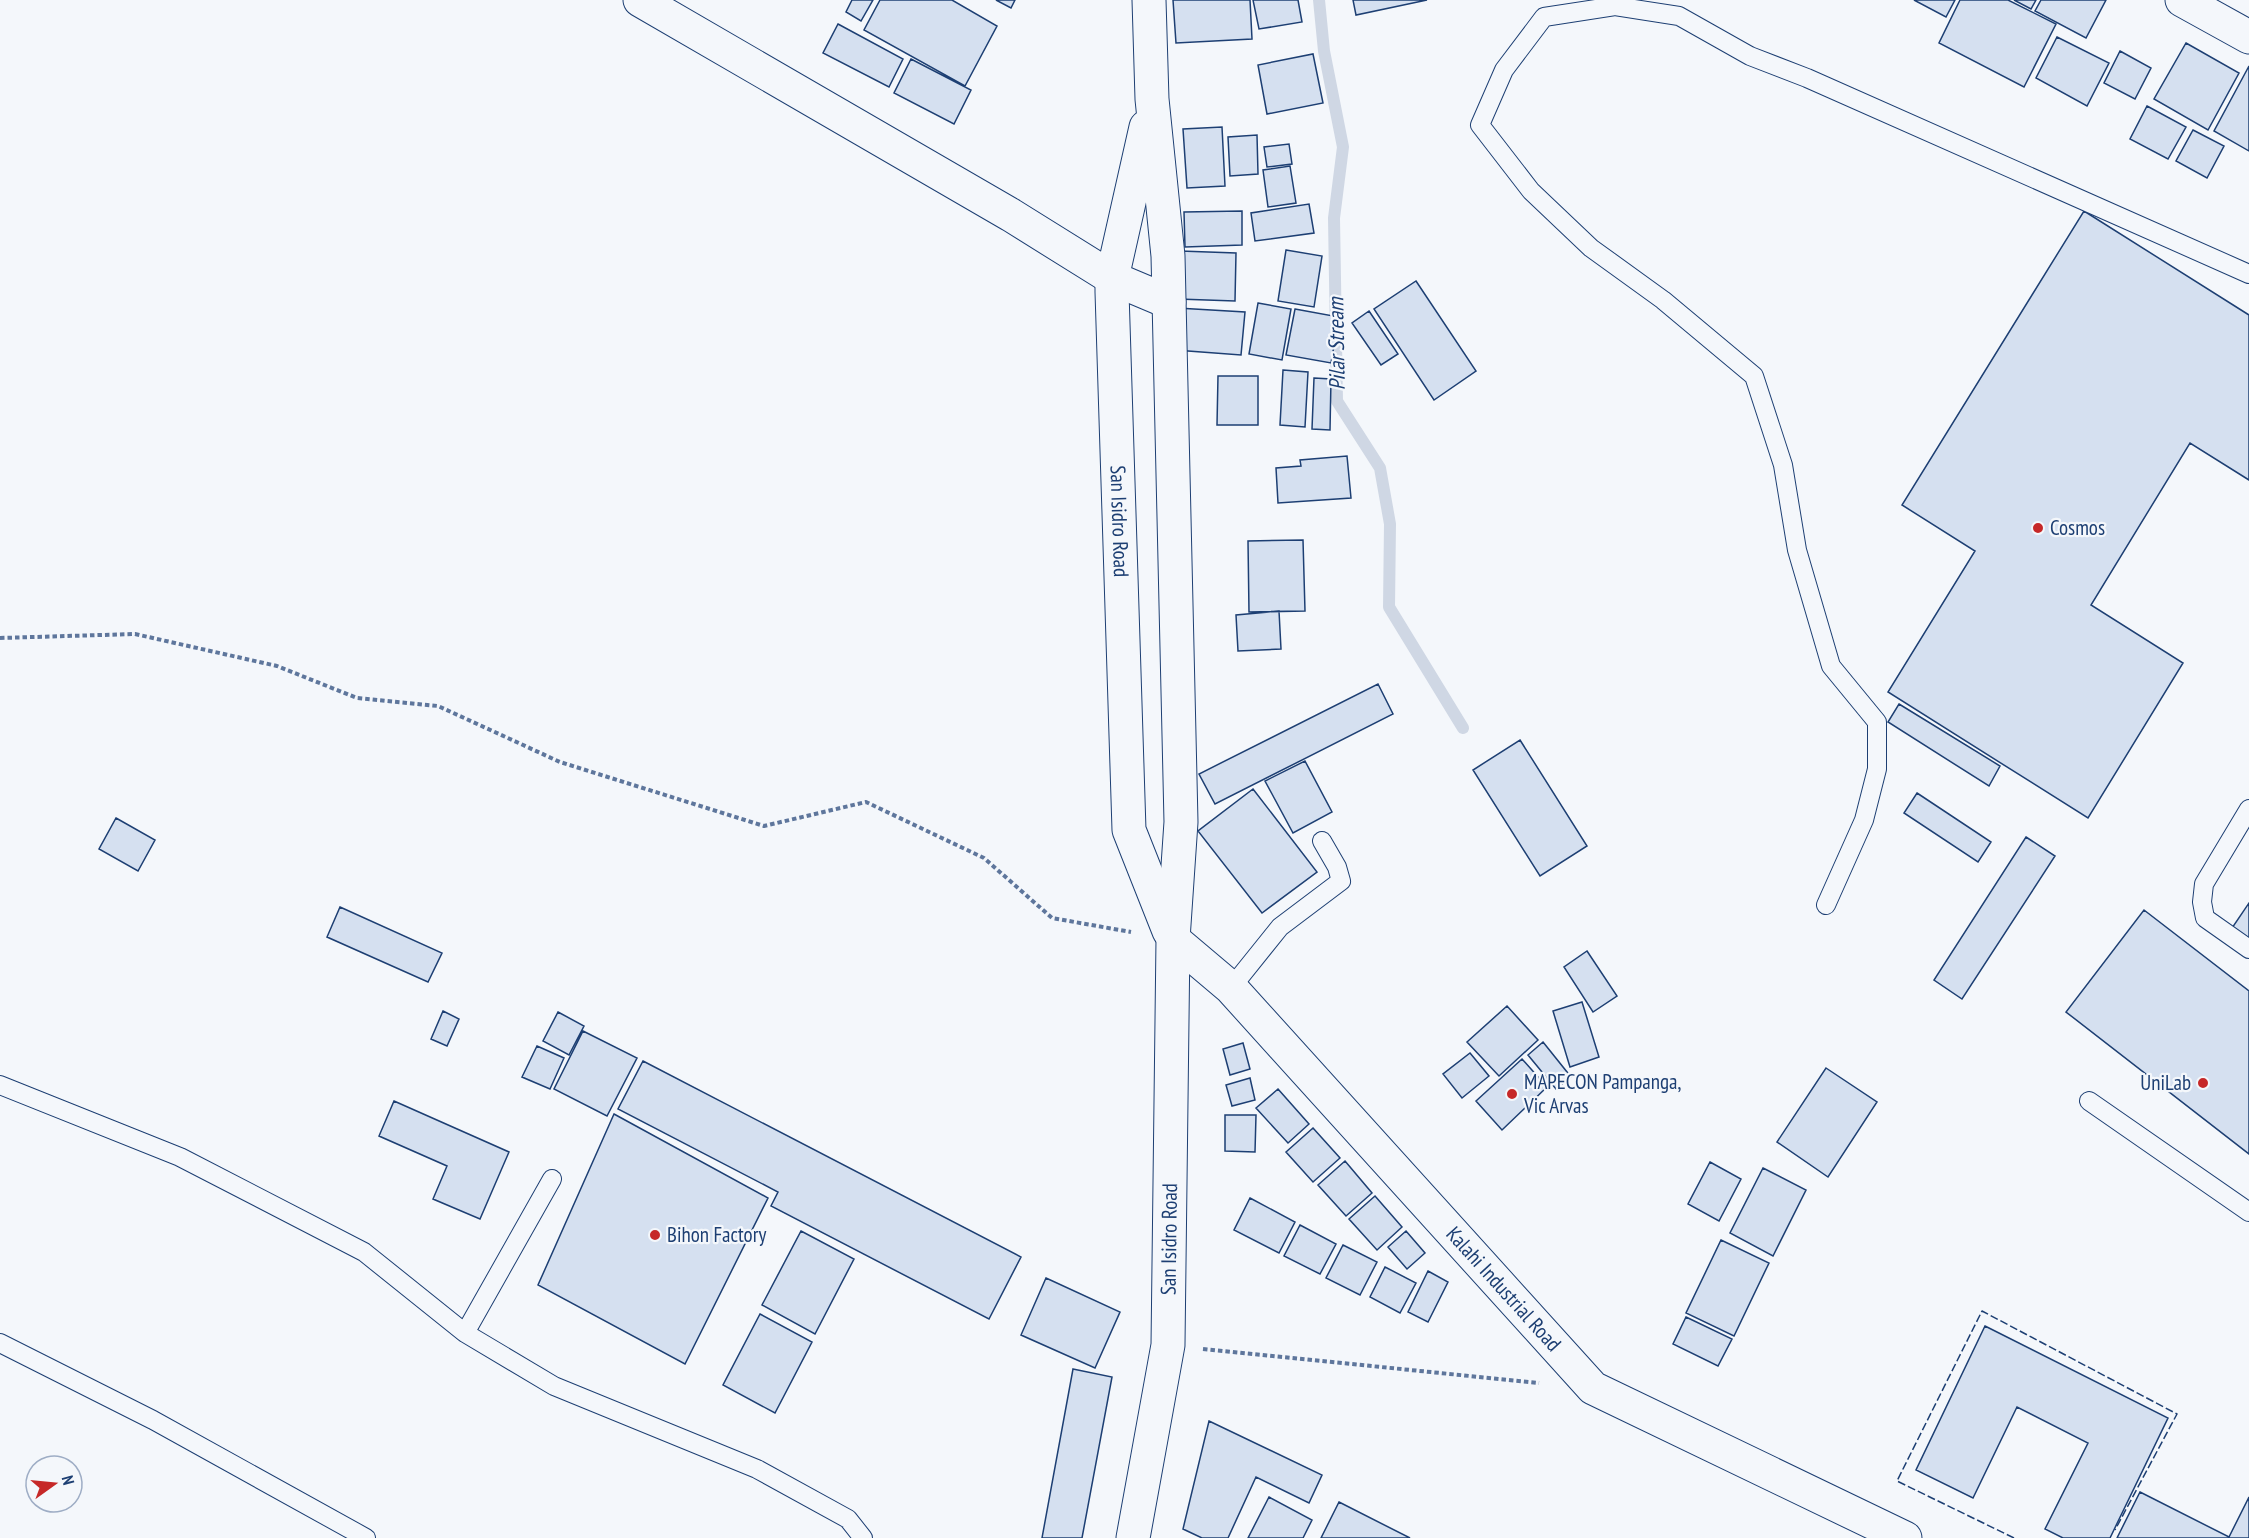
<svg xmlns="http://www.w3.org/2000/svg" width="2249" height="1538" font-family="'PT Sans Narrow',sans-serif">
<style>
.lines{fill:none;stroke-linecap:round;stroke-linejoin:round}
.stream{stroke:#cfd7e4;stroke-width:12}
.building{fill:#d5e0f0;stroke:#1d3f73;stroke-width:1.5}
.lane-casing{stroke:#1d3f73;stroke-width:20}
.street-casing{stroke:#1d3f73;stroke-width:35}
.secondary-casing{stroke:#1d3f73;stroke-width:35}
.path{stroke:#5e769c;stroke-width:4;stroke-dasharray:4.5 3;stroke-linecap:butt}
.lane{stroke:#f4f7fb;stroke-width:18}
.street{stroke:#f4f7fb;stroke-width:33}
.secondary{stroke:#f4f7fb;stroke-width:33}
.fence{stroke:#1d3f73;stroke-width:1.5;stroke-dasharray:8 3;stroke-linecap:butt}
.poi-dot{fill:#c62828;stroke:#f4f7fb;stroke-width:2}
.labels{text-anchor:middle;stroke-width:4.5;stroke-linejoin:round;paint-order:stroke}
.street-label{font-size:21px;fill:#1d3f73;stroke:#f4f7fb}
.poi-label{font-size:21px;fill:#1d3f73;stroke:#f4f7fb;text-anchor:start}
.water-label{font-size:22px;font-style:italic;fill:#1d3f73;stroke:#f4f7fb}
</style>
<rect width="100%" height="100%" fill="#f4f7fb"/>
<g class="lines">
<!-- stream -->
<path class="stream" d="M1319 0 1324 51 1343 147 1334 218 1337 401 1380 468 1390 524 1389 607 1463 728"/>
</g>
<!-- building -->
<path class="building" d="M852 0H873L861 21 846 12Z
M880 0H952L997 26 965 86 864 30Z
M996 0H1015L1011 8Z
M1173 0H1250L1252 39 1176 43Z
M1253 0H1298L1302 22 1259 29Z
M1353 0H1427L1356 15Z
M1914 0H1955L1946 17Z
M1960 0H2008L2056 24 2024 87 1939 43Z
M2014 0H2036L2031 9Z
M2041 0H2106L2086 38 2035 11Z
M838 24 903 59 889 87 823 53Z
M2057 37 2109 63 2087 106 2036 78Z
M2186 43 2239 73 2208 130 2154 99Z
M2120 51 2151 68 2135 99 2104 83Z
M1313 54 1323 103 1267 114 1258 65Z
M911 59 971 90 954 124 894 93Z
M2249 66V151L2214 131Z
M2147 106 2186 127 2168 159 2130 139Z
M1222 127 1225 186 1187 188 1183 129Z
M2193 130 2224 146 2207 178 2176 161Z
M1257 135 1258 174 1230 176 1228 137Z
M1289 144 1292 164 1267 167 1264 147Z
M1290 166 1296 203 1268 207 1263 170Z
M1309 204 1314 233 1255 241 1251 213Z
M1242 211V245L1185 247 1184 212Z
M2084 211 2249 315V480L2190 443 2091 605 2183 663 2088 818 1888 692 1975 551 1902 505Z
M1286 250 1322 256 1314 307 1278 301Z
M1180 251 1236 253 1235 301 1178 299Z
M1416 281 1476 371 1434 400 1374 309Z
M1258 303 1291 309 1282 360 1249 354Z
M1177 308 1245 312 1241 355 1175 350Z
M1295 309 1339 317 1331 363 1286 355Z
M1369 311 1398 354 1381 365 1352 323Z
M1283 370 1308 372 1305 427 1280 425Z
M1218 376H1258V425H1217Z
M1314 378 1331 379 1330 430 1312 429Z
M1347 456 1351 498 1278 503 1276 468 1301 466 1300 460Z
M1303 540 1305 611 1249 612 1248 541Z
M1279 611 1281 649 1238 651 1236 615Z
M1378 684 1393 714 1215 804 1199 774Z
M1899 704 2000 766 1989 786 1888 722Z
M1520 740 1587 846 1540 876 1473 770Z
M1305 761 1332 812 1293 833 1265 781Z
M1253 789 1317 872 1262 913 1198 831Z
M1917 793 1991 842 1978 862 1904 813Z
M116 818 155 840 138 871 99 849Z
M2026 837 2055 856 1962 999 1934 980Z
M2249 903V940L2232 928Z
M340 907 442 953 428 982 327 937Z
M2144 910 2249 991V1154L2066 1012Z
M1587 951 1617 996 1593 1012 1564 967Z
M1582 1002 1599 1057 1570 1067 1553 1011Z
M1507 1006 1538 1040 1499 1076 1467 1042Z
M443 1011 459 1019 447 1046 431 1039Z
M558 1012 584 1026 569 1055 543 1041Z
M583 1031 637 1058 607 1116 554 1089Z
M1543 1042 1571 1077 1556 1089 1528 1055Z
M1243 1043 1250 1069 1230 1075 1223 1049Z
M537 1046 564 1058 550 1089 522 1077Z
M1470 1053 1489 1076 1462 1098 1443 1074Z
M1522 1059 1547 1087 1502 1130 1476 1101Z
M643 1061 1021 1257 989 1319 771 1206 778 1192 618 1109Z
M1826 1068 1877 1102 1828 1177 1777 1142Z
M1250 1078 1255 1100 1232 1106 1226 1085Z
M1278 1089 1309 1124 1288 1143 1256 1108Z
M394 1101 509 1152 480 1219 433 1199 447 1166 379 1136Z
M614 1114 768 1198 685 1364 538 1285Z
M1225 1115H1256L1255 1152 1225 1151Z
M1313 1128 1340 1158 1313 1182 1286 1152Z
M1345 1161 1372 1193 1346 1216 1318 1185Z
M1710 1162 1741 1179 1719 1221 1688 1204Z
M1763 1168 1806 1190 1773 1256 1730 1233Z
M1375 1196 1402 1227 1377 1250 1349 1219Z
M1250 1198 1295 1222 1279 1253 1234 1230Z
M1300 1225 1336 1244 1320 1274 1284 1256Z
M801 1231 854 1259 815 1334 762 1305Z
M1406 1231 1425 1253 1407 1269 1388 1247Z
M1721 1240 1769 1263 1734 1336 1686 1313Z
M1343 1245 1377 1262 1360 1295 1326 1278Z
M1385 1267 1416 1283 1400 1313 1370 1297Z
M1428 1271 1448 1282 1428 1322 1408 1312Z
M1046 1278 1120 1312 1095 1368 1021 1335Z
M760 1314 812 1342 775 1413 723 1385Z
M1686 1317 1732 1339 1718 1366 1673 1344Z
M1985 1326 2168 1418 2110 1538H2063L2045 1529 2088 1443 2017 1407 1973 1498 1916 1470Z
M1073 1369 1112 1377 1082 1538H1042Z
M1209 1421 1322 1475 1309 1503 1256 1477 1228 1538H1202L1183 1529Z
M2140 1492 2229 1537 2249 1497V1538H2117Z
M1269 1497 1312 1520 1303 1538H1248Z
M1339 1502 1410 1538H1321Z"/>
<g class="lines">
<!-- lane casing -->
<g class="lane-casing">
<path id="lane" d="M2249 809 2204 884 2202 902 2205 918 2249 949
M1826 905 1864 820 1877 769V722L1831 666 1797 550 1783 465 1754 376 1663 300 1591 248 1531 191 1480 125 1504 70 1544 17 1615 6 1679 16 1750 56 1807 78 2249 274
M1231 988 1280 927 1341 881 1337 867 1322 841
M0 1085 180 1157 364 1252 465 1333 554 1386 757 1469 848 1519 863 1538
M2089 1101 2249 1212
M465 1333 552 1179
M0 1343 153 1420 366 1538"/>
</g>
<!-- street casing -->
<g class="street-casing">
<g id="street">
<path d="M640 0 1011 215 1112 278 1169 302"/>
<path d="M2182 0 2249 37"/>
<path id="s1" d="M1173 939 1231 988 1593 1388 1905 1538"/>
</g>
</g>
<!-- secondary casing -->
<g class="secondary-casing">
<g id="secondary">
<path id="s2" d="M1146 127 1112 278V292L1129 830 1169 931"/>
<path id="s3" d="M1133 1538 1168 1345 1173 939 1181 822 1168 256 1152 99 1149 0"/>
</g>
</g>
<!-- path -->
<path class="path" d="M0 638 135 634 277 666 357 698 438 706 560 762 764 826 866 802 984 858 1052 918 1131 932
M1203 1349 1539 1383"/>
<!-- lane -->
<use href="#lane" class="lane"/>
<!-- street -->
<use href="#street" class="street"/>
<!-- secondary -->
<use href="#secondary" class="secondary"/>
<!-- fence -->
<path class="fence" d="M2014 1538 1897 1481 1982 1311 2177 1414 2115 1530"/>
</g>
<!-- markers -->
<g class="poi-dot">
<circle cx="2038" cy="528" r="6"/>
<circle cx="2203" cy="1083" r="6"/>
<circle cx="1512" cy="1094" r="6"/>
<circle cx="655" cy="1235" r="6"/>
</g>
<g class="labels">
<!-- street labels -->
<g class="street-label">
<text dy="7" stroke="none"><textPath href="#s2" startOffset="398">San Isidro Road</textPath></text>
<text dy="7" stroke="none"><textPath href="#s3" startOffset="302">San Isidro Road</textPath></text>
<text dy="7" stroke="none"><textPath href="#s1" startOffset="482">Kalahi Industrial Road</textPath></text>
</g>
<!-- poi labels -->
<g class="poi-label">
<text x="2050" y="535">Cosmos</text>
<text x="1524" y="1089">MAPECON Pampanga,<tspan x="1524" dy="24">Vic Arvas</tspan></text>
<text x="2191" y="1090" text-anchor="end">UniLab</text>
<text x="667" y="1242">Bihon Factory</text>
</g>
<!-- water labels -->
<g class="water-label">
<text transform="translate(1336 344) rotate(-91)" y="8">Pilar Stream</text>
</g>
</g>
<!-- north arrow -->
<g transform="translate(54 1484) rotate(75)"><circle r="28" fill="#f4f7fb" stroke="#9eadc5" stroke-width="1.5"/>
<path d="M0-4.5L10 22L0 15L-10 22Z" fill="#c62828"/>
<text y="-9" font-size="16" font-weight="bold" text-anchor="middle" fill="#1d3f73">N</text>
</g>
</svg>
